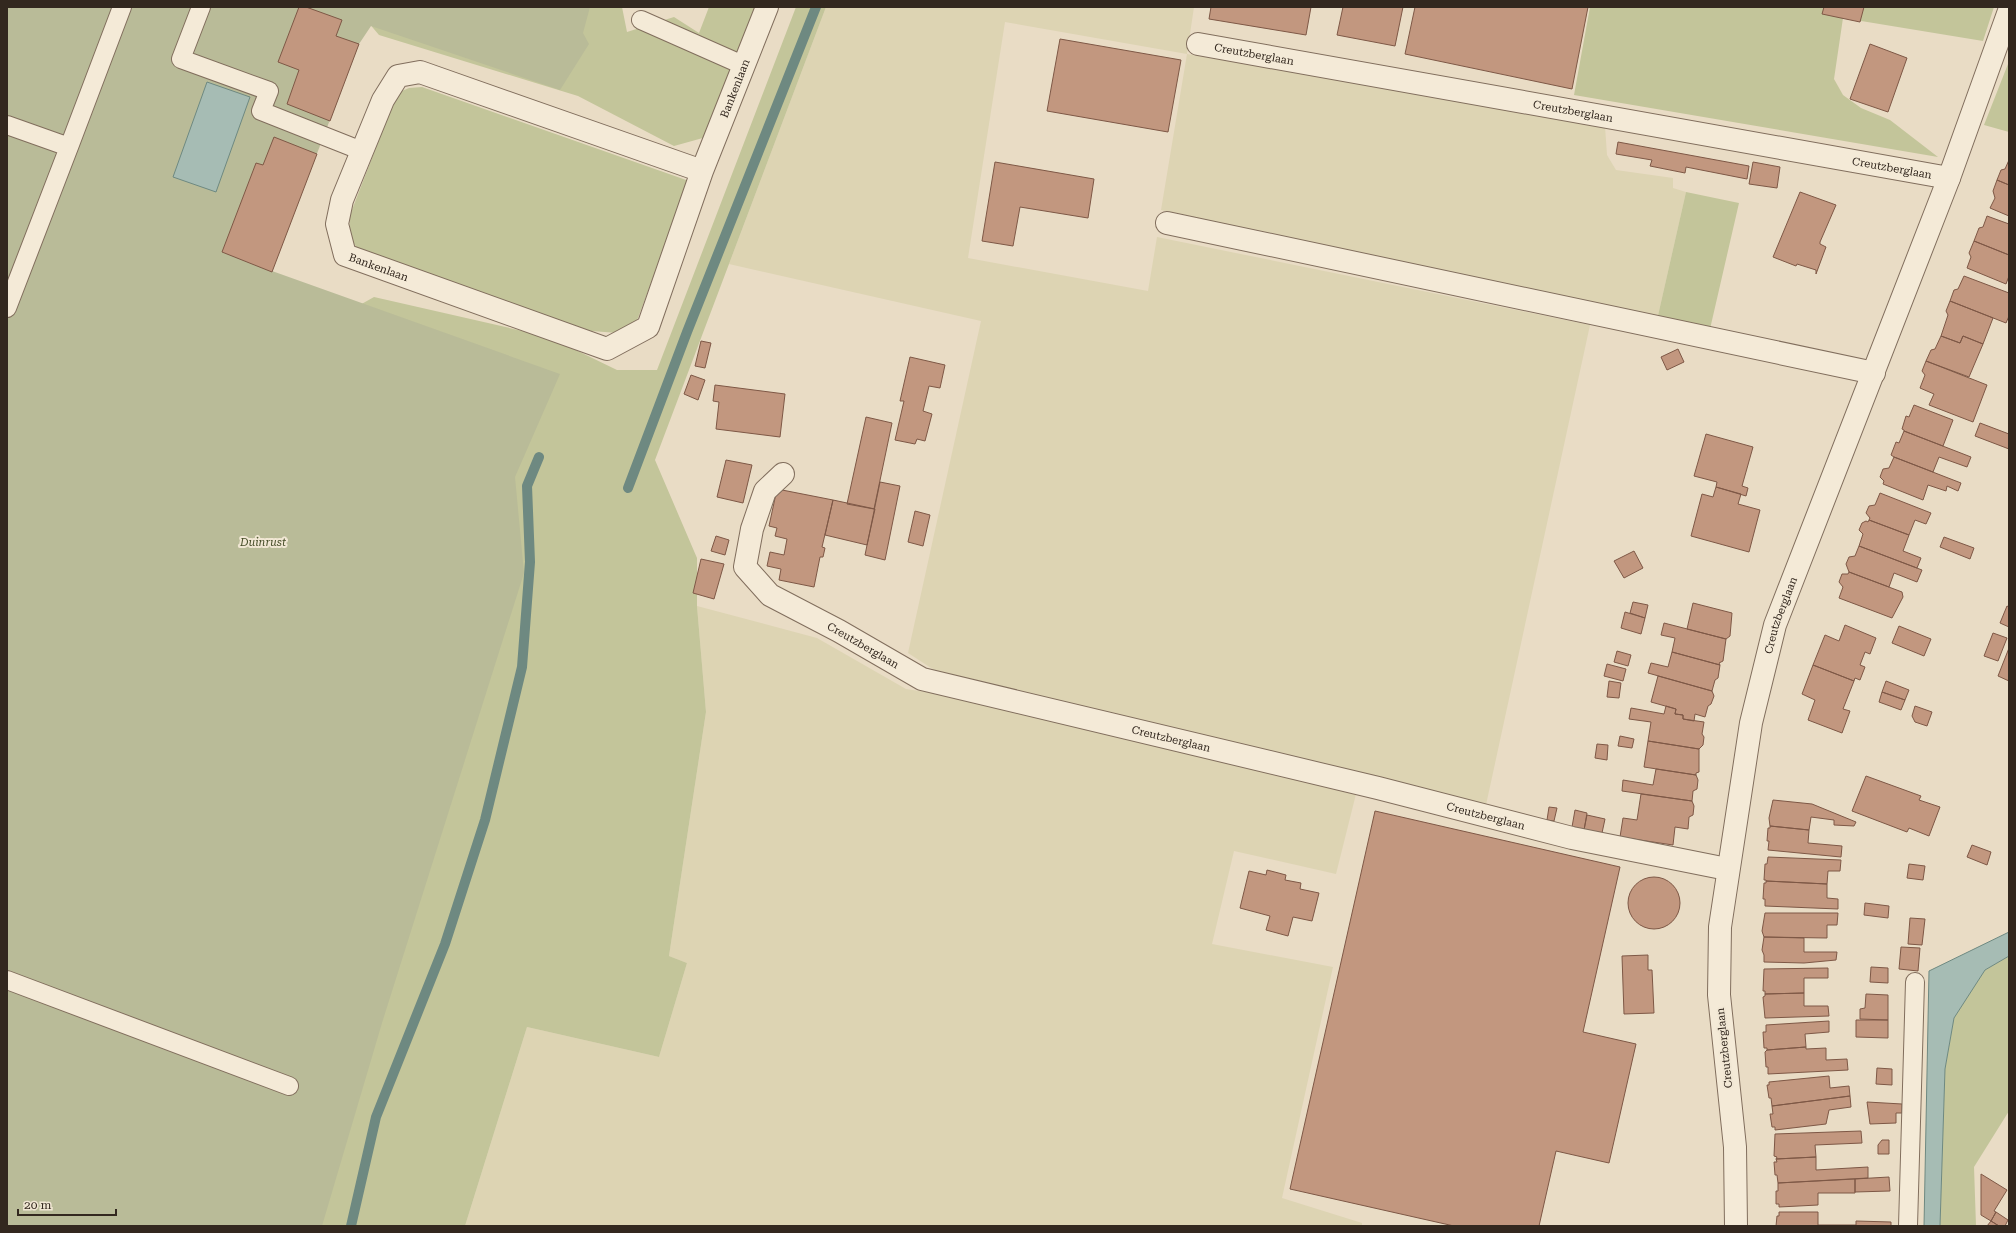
<svg xmlns="http://www.w3.org/2000/svg" width="2016" height="1233" font-family="'Roboto Serif',serif">
<style>
.farmland{fill:#ddd4b3}
.green{fill:#c3c59a}
.cemetery{fill:#b9bb98}
.water{fill:#a6bcb4;stroke:#6e8981}
.lines{fill:none;stroke-linecap:round;stroke-linejoin:round}
.stream{stroke:#6e8981;stroke-width:10}
.building{fill:#c2977f;stroke:#7e5846}
.lane-casing{stroke:#816e5d;stroke-width:20}
.street-casing{stroke:#816e5d;stroke-width:24}
.lane{stroke:#f4ead7;stroke-width:18}
.street{stroke:#f4ead7;stroke-width:22}
.labels{text-anchor:middle;stroke-width:4;stroke-linejoin:round;paint-order:stroke}
.street-label{font-size:11px;fill:#33281f;stroke:#f1e7d4}
.park-label{font-size:11px;font-style:italic;fill:#464d28;stroke:#f1e7d4}
</style>
<rect width="100%" height="100%" fill="#e9dcc5"/>
<!-- farmland -->
<path class="farmland" d="M826 7H1194L1187 54 1605 126 1607 155 1616 170 1673 178V188L1686 192 1657 320 1161 210 1187 54 1005 22 968 258 1148 291 1157 237 1590 325 1486 805 1281 753 942 675 908 653 981 321 729 264Z
M697 606 817 638 906 689 965 698 1357 790 1336 874 1234 851 1212 944 1333 967 1282 1198 1362 1223V1226H465L527 1027 659 1057 687 963 669 956 706 712Z"/>
<!-- green -->
<path class="green" d="M359 7H622L627 32 674 17 699 33 709 7H756L710 136 674 146 578 96 379 35 357 9Z
M796 7H826L655 460 697 558V606L706 712 669 956 687 963 659 1057 527 1027 465 1226H275L7 519 310 333 374 297 549 337 617 370H657Z
M1590 7H1994L1983 41 1843 18 1834 79 1843 95 1861 108 1890 120 1938 157 1574 95Z
M2008 64H2009V132L1984 125Z
M422 87 689 181 632 334 591 331 362 254 349 238 350 215 397 93 409 88Z
M1686 192 1739 203 1710 329 1657 320Z
M2009 956V1111L1974 1167 1976 1226H1940L1945 1069 1954 1017 1985 970Z"/>
<!-- cemetery -->
<path class="cemetery" d="M7 7H590L583 33 589 44 560 90 371 26 359 44 272 271 560 374 515 477 524 573 382 1023 322 1226H7Z"/>
<!-- water -->
<path class="water" d="M207 82 250 97 216 192 173 177Z
M2009 932V956L1985 970 1954 1018 1945 1069 1940 1226H1924L1929 971Z"/>
<g class="lines">
<!-- stream -->
<path class="stream" d="M628 488 687 332 816 7
M351 1226 376 1117 445 944 485 820 522 667 530 562 527 486 539 457"/>
</g>
<!-- building -->
<path class="building" d="M299 7H306L342 20 336 36 359 44 330 121 287 104 299 70 278 62Z
M1211 7H1311L1306 35 1209 19Z
M1343 7H1403L1395 46 1337 35Z
M1415 7H1588L1572 89 1405 54Z
M1824 7H1864L1860 22 1822 14Z
M1060 39 1181 60 1168 132 1047 111Z
M1870 44 1907 58 1888 112 1850 99Z
M274 137 317 154 272 272 222 252 256 163 263 165Z
M1618 142 1749 166 1747 179 1686 167 1685 173 1650 166 1652 160 1616 154Z
M2009 160V185L1997 180 2001 170 2005 169Z
M995 162 1094 179 1088 218 1020 207 1013 246 982 241Z
M1753 162 1780 167 1777 188 1749 184Z
M1997 180 2009 185V216L1990 208 1995 198 1993 191Z
M1800 192 1836 205 1820 242V244L1826 247 1816 274V270L1797 264 1796 266 1773 257Z
M1987 216 2009 224V255L1974 241 1979 228 1983 227Z
M1974 241 2009 255V276L2006 284 1967 268 1971 257 1969 253Z
M1964 276 2009 293V316L2006 323 1950 301 1954 290 1958 289Z
M1950 301 1993 318 1983 344 1963 336 1960 343 1941 336 1948 315 1946 311Z
M1941 336 1960 343 1963 336 1983 344 1969 377 1926 361 1931 350 1935 349Z
M701 341 711 343 705 368 695 366Z
M1678 349 1684 362 1667 370 1661 357Z
M910 357 945 365 940 388 929 386 923 411 932 414 925 441 917 439 915 444 895 440 904 401H900Z
M1926 361 1987 385 1973 422 1929 405 1934 394 1920 388 1925 375 1922 371Z
M691 375 705 380 698 400 684 394Z
M715 385 785 394 780 437 716 429 719 402 713 401Z
M1914 405 1953 420 1943 446 1904 431V430L1902 429 1906 416 1909 417Z
M866 417 892 423 874 509 847 504Z
M1980 423 2009 434V449L1975 436Z
M1904 431 1971 457 1967 467 1939 457 1933 472 1894 457 1891 455 1896 442 1899 443Z
M1706 434 1753 447 1742 486 1748 488 1746 496 1716 487 1717 482 1694 476Z
M1894 457 1961 483 1958 491 1947 486 1946 491 1928 485 1923 500 1883 484 1884 481 1880 477 1883 469 1889 468Z
M726 460 752 465 743 503 717 497Z
M880 482 900 486 885 560 865 555Z
M1716 487 1741 494 1738 504 1760 510 1749 552 1691 536 1702 494 1713 497Z
M777 489 833 500 822 547 825 548 823 557H820L814 587 779 580 781 569 767 566 770 552 784 555 787 539 775 536 777 528 769 526Z
M1880 493 1931 513 1926 524 1915 520 1909 535 1869 520 1870 518 1866 513 1869 506 1875 505Z
M833 500 875 509 867 545 825 535Z
M915 511 930 515 923 546 908 542Z
M1869 520 1909 535 1903 551 1921 558 1917 568 1859 546 1863 534 1859 530 1862 523 1866 521 1868 522Z
M716 536 729 540 725 555 711 551Z
M1944 537 1974 548 1970 559 1940 547Z
M1859 546 1922 570 1917 582 1894 573 1889 587 1849 572 1846 564 1849 557 1855 556Z
M1634 551 1643 568 1624 578 1614 561Z
M701 559 724 564 714 599 693 593Z
M1849 572 1902 592 1903 597 1892 618 1839 598 1843 587 1839 582 1842 574H1848Z
M1633 602 1648 605 1645 618 1630 613Z
M1693 603 1732 613 1730 636 1726 639 1687 629Z
M2007 606 2009 607V627L2000 623Z
M1625 612 1645 618 1641 634 1621 628Z
M1664 623 1726 639 1723 661 1719 663 1720 665 1672 652 1675 638 1661 635Z
M1845 625 1876 638 1870 654 1865 652 1860 665 1865 667 1860 680 1855 678 1854 681 1813 665 1825 635 1839 641Z
M1899 626 1931 639 1924 656 1892 643Z
M1993 633 2007 638 1998 661 1984 656Z
M2009 648V681L1998 676Z
M1617 651 1631 655 1628 666 1614 662Z
M1672 652 1720 665 1718 678 1715 680 1712 691 1648 673 1651 663 1668 667Z
M1607 664 1626 669 1623 681 1604 676Z
M1813 665 1854 681 1843 709 1850 711 1842 733 1808 720 1815 700 1802 694Z
M1658 676 1712 691 1714 696 1711 704 1708 706 1705 717 1695 714 1694 721 1683 719V715L1675 714 1676 709 1651 702Z
M1609 681 1621 683 1619 698 1607 697Z
M1886 681 1909 690 1905 700 1882 692Z
M1882 692 1905 700 1901 710 1879 702Z
M1666 706 1676 709 1675 714 1683 715V719L1704 722 1702 734 1704 737 1703 745 1699 749 1648 741 1651 722 1629 719 1631 708 1664 714Z
M1915 706 1932 712 1927 726 1915 722 1912 716Z
M1620 736 1634 739 1632 748 1618 746Z
M1648 741 1699 749V772L1696 773V775L1644 767Z
M1597 744 1608 745 1607 760 1595 758Z
M1656 769 1696 775 1698 780 1697 789 1693 791 1692 801 1622 791 1623 780 1653 785Z
M1866 776 1921 796 1919 800 1940 807 1929 836 1909 828 1907 832 1852 811Z
M1641 794 1692 801 1694 806 1693 815 1689 817 1688 829 1675 827 1673 845 1620 837 1623 818 1637 820Z
M1773 800 1812 804 1856 822 1854 826 1834 825V820L1811 817 1809 830 1770 826 1769 818Z
M1549 807 1557 808 1554 821 1547 820Z
M1575 810 1587 813 1584 830 1572 827Z
M1375 811 1620 867 1583 1032 1636 1044 1609 1163 1556 1151 1539 1226H1454L1290 1189Z
M1587 815 1605 819 1602 833 1584 830Z
M1770 826 1809 830 1808 843 1842 846 1841 857 1768 850 1769 841H1767L1768 828H1770Z
M1972 845 1991 852 1987 865 1967 857Z
M1768 857 1841 860 1840 871H1828L1827 884 1766 881V880H1764L1765 864H1767Z
M1909 864 1925 866 1923 880 1907 878Z
M1267 870 1286 875 1285 880 1301 883 1300 889 1319 893 1312 921 1293 917 1288 936 1266 930 1270 916 1240 908 1249 871 1266 875Z
M1628 903a26 26 0 1 1 52 0a26 26 0 1 1-52 0Z
M1766 881 1827 884V898L1838 899V909L1765 906V899H1763L1764 883H1766Z
M1865 903 1889 906 1888 918 1864 915Z
M1765 913H1838L1837 925H1827V938L1764 937 1762 931Z
M1910 918 1925 919 1922 945 1908 944Z
M1764 937 1804 938V952H1837L1836 960 1804 963 1764 962V955L1762 950Z
M1901 947 1920 948 1918 971 1899 969Z
M1648 955V970H1652L1654 1013 1624 1014 1622 956Z
M1871 967 1888 968V983L1870 982Z
M1828 968V978H1804V993L1765 994V991H1763L1764 969Z
M1804 993V1006H1828L1829 1016 1765 1018 1763 997 1765 996V994Z
M1866 994 1888 995V1020L1860 1019V1009L1865 1008Z
M1856 1020H1888V1038L1856 1037Z
M1829 1021V1032L1805 1034 1806 1047 1767 1050V1048H1764L1763 1032H1766V1025Z
M1806 1047V1049L1826 1048V1060L1847 1059 1848 1070 1768 1074V1067H1766L1765 1052 1767 1050Z
M1877 1068 1892 1069V1085L1876 1084Z
M1829 1076 1830 1088 1849 1086 1850 1096 1772 1106 1771 1098H1769L1767 1085H1769V1082Z
M1850 1096 1851 1107 1829 1110 1826 1124 1775 1130V1127H1772L1770 1114H1773L1772 1106Z
M1867 1102 1902 1104V1113H1896V1123L1870 1124Z
M1861 1131 1862 1143 1815 1145 1816 1157 1776 1159 1777 1157 1774 1156 1775 1134Z
M1882 1140H1889V1154H1878V1145Z
M1816 1157V1170L1868 1167V1178L1778 1183 1777 1175H1775L1774 1162H1777L1776 1159Z
M1981 1174 2007 1190 1994 1211 1996 1212 1991 1221 1981 1215Z
M1889 1177 1890 1191 1855 1192V1179Z
M1855 1179V1193H1818V1205L1779 1207V1204H1776V1191H1778V1183Z
M1779 1212H1818V1225H1856V1221L1891 1222V1226H1776L1777 1216H1779Z
M1996 1212 2008 1220 2005 1226H1999L1991 1221Z
M1991 1221 1999 1226H1987Z"/>
<g class="lines">
<!-- lane casing -->
<g class="lane-casing">
<path id="lane" d="M201 7 181 59 269 91 261 111 362 151
M641 20 745 66
M7 125 69 147 7 308
M69 147 122 7
M7 980 289 1086
M1908 1226 1915 982"/>
</g>
<!-- street casing -->
<g class="street-casing">
<g id="street">
<path id="s1" d="M1198 44 1949 178"/>
<path id="s2" d="M702 171 420 72 398 76 383 100 342 200 337 224 345 255 607 349 648 327 702 171 767 7"/>
<path d="M1167 223 1874 373"/>
<path id="s3" d="M783 474 765 491 752 529 745 567 770 595 839 631 922 679 1378 788 1572 838 1727 869"/>
<path id="s4" d="M1736 1226 1735 1147 1719 995 1720 927 1751 723 1775 625 1949 178 2009 11"/>
</g>
</g>
<!-- lane -->
<use href="#lane" class="lane"/>
<!-- street -->
<use href="#street" class="street"/>
</g>
<g class="labels">
<!-- street labels -->
<g class="street-label">
<text dy="4" stroke="none"><textPath href="#s1" startOffset="57">Creutzberglaan</textPath></text>
<text dy="4" stroke="none"><textPath href="#s2" startOffset="1093">Bankenlaan</textPath></text>
<text dy="4" stroke="none"><textPath href="#s1" startOffset="381">Creutzberglaan</textPath></text>
<text dy="4" stroke="none"><textPath href="#s1" startOffset="705">Creutzberglaan</textPath></text>
<text dy="4" stroke="none"><textPath href="#s2" startOffset="550">Bankenlaan</textPath></text>
<text dy="4" stroke="none"><textPath href="#s4" startOffset="618">Creutzberglaan</textPath></text>
<text dy="4" stroke="none"><textPath href="#s3" startOffset="247">Creutzberglaan</textPath></text>
<text dy="4" stroke="none"><textPath href="#s3" startOffset="571">Creutzberglaan</textPath></text>
<text dy="4" stroke="none"><textPath href="#s3" startOffset="895">Creutzberglaan</textPath></text>
<text transform="translate(1724 1048) rotate(-96)" y="4">Creutzberglaan</text>
</g>
<!-- park labels -->
<g class="park-label">
<text x="263" y="546">Duinrust</text>
</g>
</g>
<!-- border -->
<rect width="2016" height="1233" fill="none" stroke="#33281f" stroke-width="16"/>
<!-- scale -->
<path d="M18 1209v6h98v-6" fill="none" stroke="#33281f" stroke-width="2"/>
<text x="24" y="1209" font-size="12" fill="#33281f" stroke="#f1e7d4" stroke-width="3" paint-order="stroke">20 m</text>
</svg>
